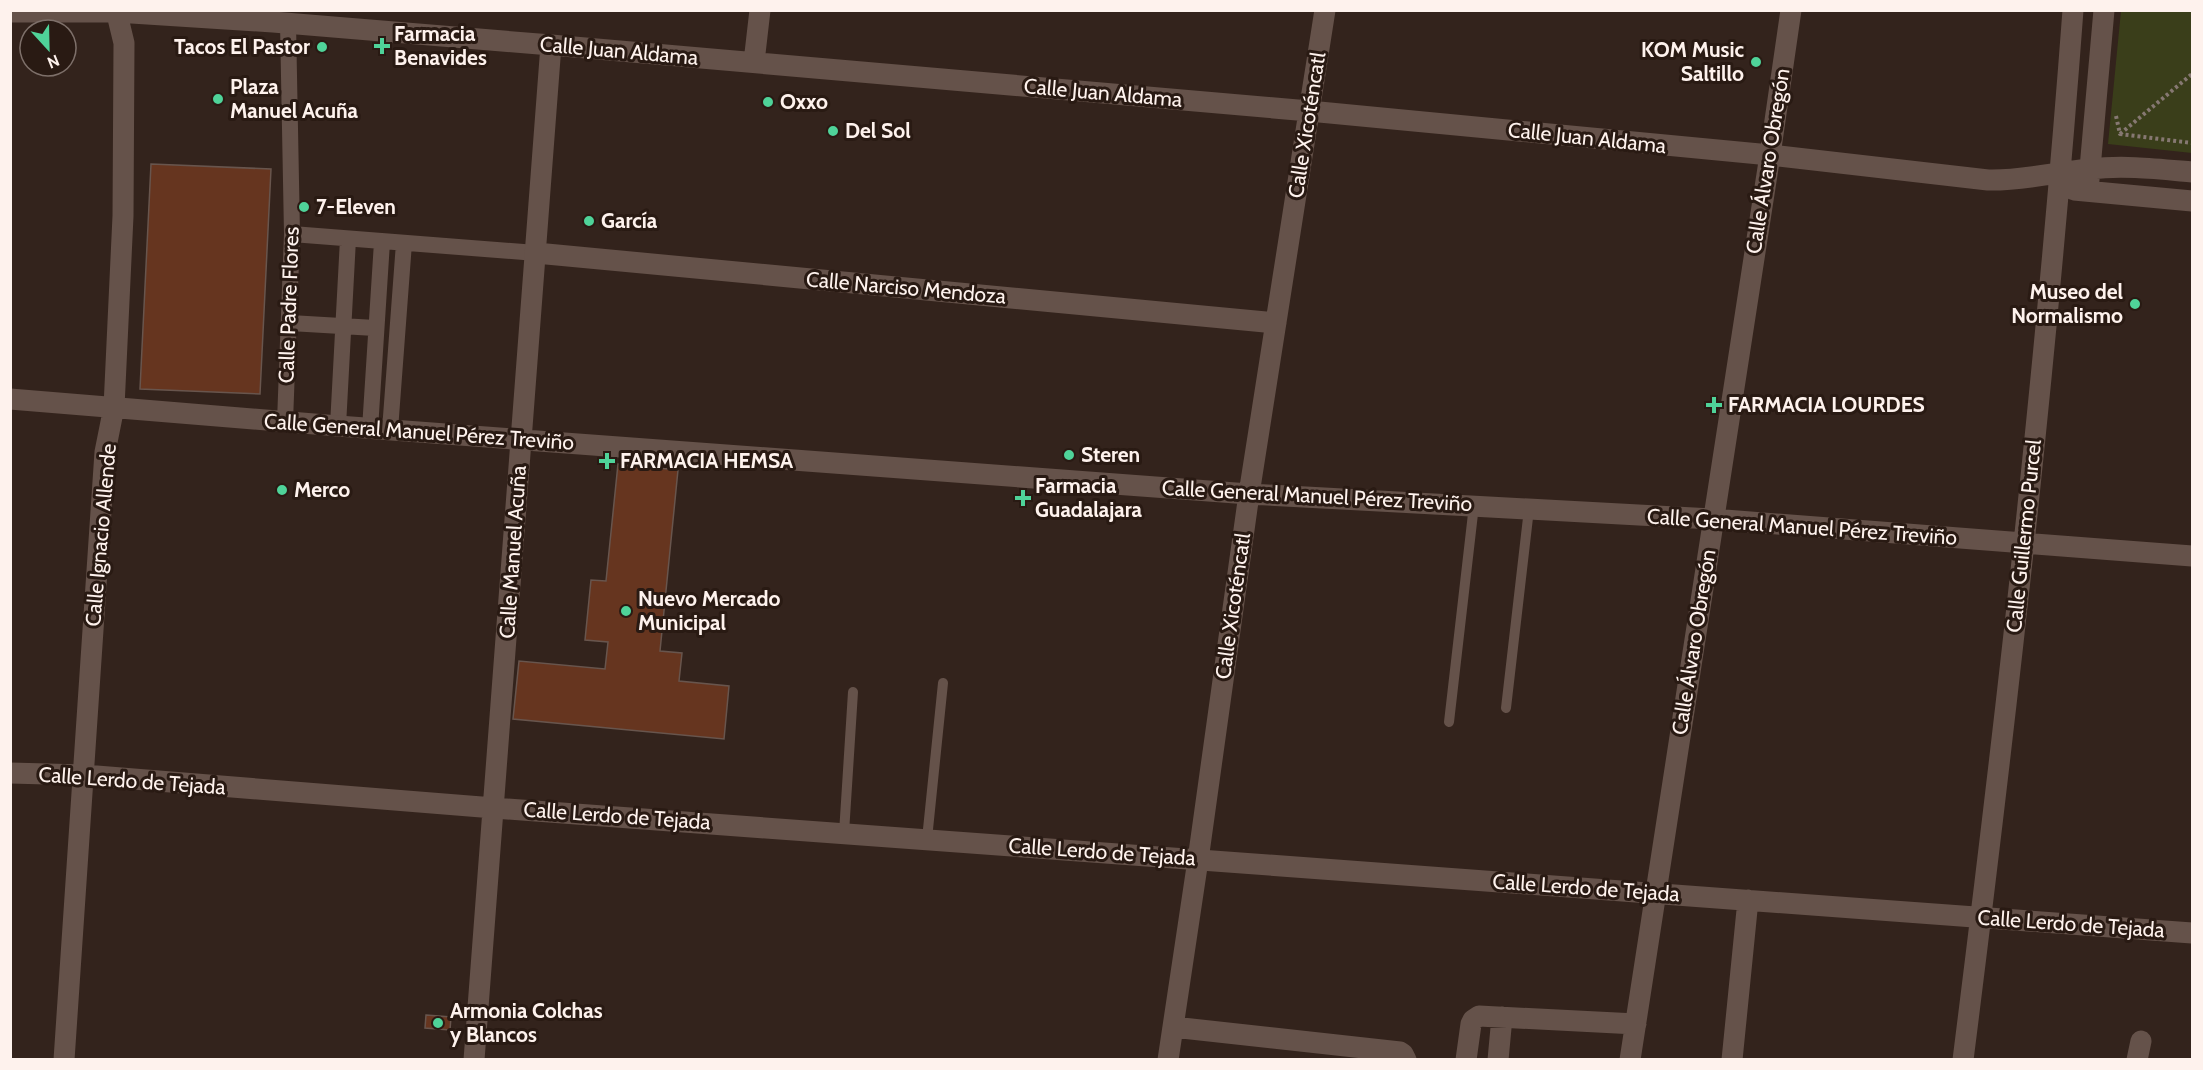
<svg xmlns="http://www.w3.org/2000/svg" width="2203" height="1070" font-family="Cabin,sans-serif">
<style>
.green{fill:#3a3e1a}
.building{fill:#66351f;stroke:#68554d;stroke-width:1.5}
.lines{fill:none;stroke-linecap:round;stroke-linejoin:round}
.path{stroke:#867872;stroke-width:4;stroke-dasharray:3 3;stroke-linecap:butt}
.service{stroke:#65524a;stroke-width:10}
.pedestrian{stroke:#65524a;stroke-width:16}
.minor{stroke:#65524a;stroke-width:21}
.poi-dot{fill:#4fd399;stroke:#291a13;stroke-width:2}
.labels{text-anchor:middle;stroke-width:6;stroke-linejoin:round;paint-order:stroke}
.poi-label{font-size:21px;font-weight:bold;fill:#fef2ed;stroke:#291a13;text-anchor:start}
.street-label{font-size:21px;fill:#fef2ed;stroke:#291a13}
</style>
<rect width="100%" height="100%" fill="#33231c"/>
<!-- green -->
<path class="green" d="M2121 11H2192V153L2108 144Z"/>
<!-- building -->
<path class="building" d="M151 164 271 169 260 394 140 389Z
M618 464 678 470 660 651 682 653 679 681 729 686 724 739 513 719 519 661 605 669 608 642 585 640 591 580 606 581Z
M426 1015 451 1017 450 1030 425 1028Z"/>
<g class="lines">
<!-- path -->
<path class="path" d="M2116 116 2120 134 2192 143
M2120 134 2192 74"/>
<!-- service -->
<path class="service" d="M1506 708 1529 509
M1449 722 1474 505
M844 833 853 692
M927 839 943 683"/>
<!-- pedestrian -->
<path class="pedestrian" d="M292 234 536 253
M290 323 375 328
M285 422 292 234 288 23
M338 426 348 239
M370 429 382 242
M390 430 404 243"/>
<!-- minor -->
<path class="minor" d="M10 12H116L273 22 551 45 1309 111 1770 155 1988 180C2023 181 2055 172 2090 169 2124 165 2158 169 2192 172
M754 62 760 10
M2074 190 2192 201
M2088 191 2104 10
M536 253 1276 323
M10 399 338 426 1249 494 1712 519 2192 556
M10 773 84 775 494 808 2192 933
M1173 1027 1400 1052 1403 1054 1406 1060
M64 1060 105 452 114 407 123 216 124 43 116 10
M474 1060 551 45
M1168 1060 1198 860 1249 494 1325 10
M1466 1060 1471 1024 1473 1020 1479 1016 1636 1024
M1498 1060 1502 1017
M1630 1060 1770 155 1791 10
M1732 1060 1748 900
M1963 1060C2007 711 2047 361 2073 10
M2137 1060 2141 1041"/>
</g>
<!-- markers -->
<g class="poi-dot">
<path d="M379 37h6v6h6v6h-6v6h-6v-6h-6v-6h6z"/>
<circle cx="322" cy="47" r="6"/>
<circle cx="1756" cy="62" r="6"/>
<circle cx="218" cy="99" r="6"/>
<circle cx="768" cy="102" r="6"/>
<circle cx="833" cy="131" r="6"/>
<circle cx="304" cy="207" r="6"/>
<circle cx="589" cy="221" r="6"/>
<circle cx="2135" cy="304" r="6"/>
<path d="M1711 396h6v6h6v6h-6v6h-6v-6h-6v-6h6z"/>
<circle cx="1069" cy="455" r="6"/>
<path d="M604 452h6v6h6v6h-6v6h-6v-6h-6v-6h6z"/>
<circle cx="282" cy="490" r="6"/>
<path d="M1020 489h6v6h6v6h-6v6h-6v-6h-6v-6h6z"/>
<circle cx="626" cy="611" r="6"/>
<circle cx="438" cy="1023" r="6"/>
</g>
<g class="labels">
<!-- poi labels -->
<g class="poi-label">
<text x="394" y="41">Farmacia<tspan x="394" dy="24">Benavides</tspan></text>
<text x="310" y="54" text-anchor="end">Tacos El Pastor</text>
<text x="1744" y="57" text-anchor="end">KOM Music<tspan x="1744" dy="24">Saltillo</tspan></text>
<text x="230" y="94">Plaza<tspan x="230" dy="24">Manuel Acuña</tspan></text>
<text x="780" y="109">Oxxo</text>
<text x="845" y="138">Del Sol</text>
<text x="316" y="214">7-Eleven</text>
<text x="601" y="228">García</text>
<text x="2123" y="299" text-anchor="end">Museo del<tspan x="2123" dy="24">Normalismo</tspan></text>
<text x="1728" y="412">FARMACIA LOURDES</text>
<text x="1081" y="462">Steren</text>
<text x="620" y="468">FARMACIA HEMSA</text>
<text x="1035" y="493">Farmacia<tspan x="1035" dy="24">Guadalajara</tspan></text>
<text x="294" y="497">Merco</text>
<text x="638" y="606">Nuevo Mercado<tspan x="638" dy="24">Municipal</tspan></text>
<text x="450" y="1018">Armonia Colchas<tspan x="450" dy="24">y Blancos</tspan></text>
</g>
<!-- street labels -->
<g class="street-label">
<text transform="translate(619 51) rotate(5)" y="7">Calle Juan Aldama</text>
<text transform="translate(1103 93) rotate(5)" y="7">Calle Juan Aldama</text>
<text transform="translate(1307 125) rotate(-81)" y="7">Calle Xicoténcatl</text>
<text transform="translate(1587 138) rotate(6)" y="7">Calle Juan Aldama</text>
<text transform="translate(1768 161) rotate(-81)" y="7">Calle Álvaro Obregón</text>
<text transform="translate(906 288) rotate(5)" y="7">Calle Narciso Mendoza</text>
<text transform="translate(289 305) rotate(-88)" y="7">Calle Padre Flores</text>
<text transform="translate(419 432) rotate(4)" y="7">Calle General Manuel Pérez Treviño</text>
<text transform="translate(1317 496) rotate(3)" y="7">Calle General Manuel Pérez Treviño</text>
<text transform="translate(1802 527) rotate(4)" y="7">Calle General Manuel Pérez Treviño</text>
<text transform="translate(101 535) rotate(-85)" y="7">Calle Ignacio Allende</text>
<text transform="translate(2024 536) rotate(-84)" y="7">Calle Guillermo Purcel</text>
<text transform="translate(513 552) rotate(-86)" y="7">Calle Manuel Acuña</text>
<text transform="translate(1233 606) rotate(-82)" y="7">Calle Xicoténcatl</text>
<text transform="translate(1694 642) rotate(-81)" y="7">Calle Álvaro Obregón</text>
<text transform="translate(132 781) rotate(4)" y="7">Calle Lerdo de Tejada</text>
<text transform="translate(617 816) rotate(4)" y="7">Calle Lerdo de Tejada</text>
<text transform="translate(1102 852) rotate(4)" y="7">Calle Lerdo de Tejada</text>
<text transform="translate(1586 888) rotate(4)" y="7">Calle Lerdo de Tejada</text>
<text transform="translate(2071 924) rotate(4)" y="7">Calle Lerdo de Tejada</text>
</g>
</g>
<!-- border -->
<rect width="2203" height="1070" fill="none" stroke="#fef2ed" stroke-width="24"/>
<!-- north arrow -->
<g transform="translate(48 48) rotate(158)"><circle r="28" fill="#291a13" stroke="#7e706a" stroke-width="1.5"/>
<path d="M0-4.5L10 22L0 15L-10 22Z" fill="#4fd399"/>
<text y="-9" font-size="16" font-weight="bold" text-anchor="middle" fill="#fef2ed">N</text>
</g>
</svg>
